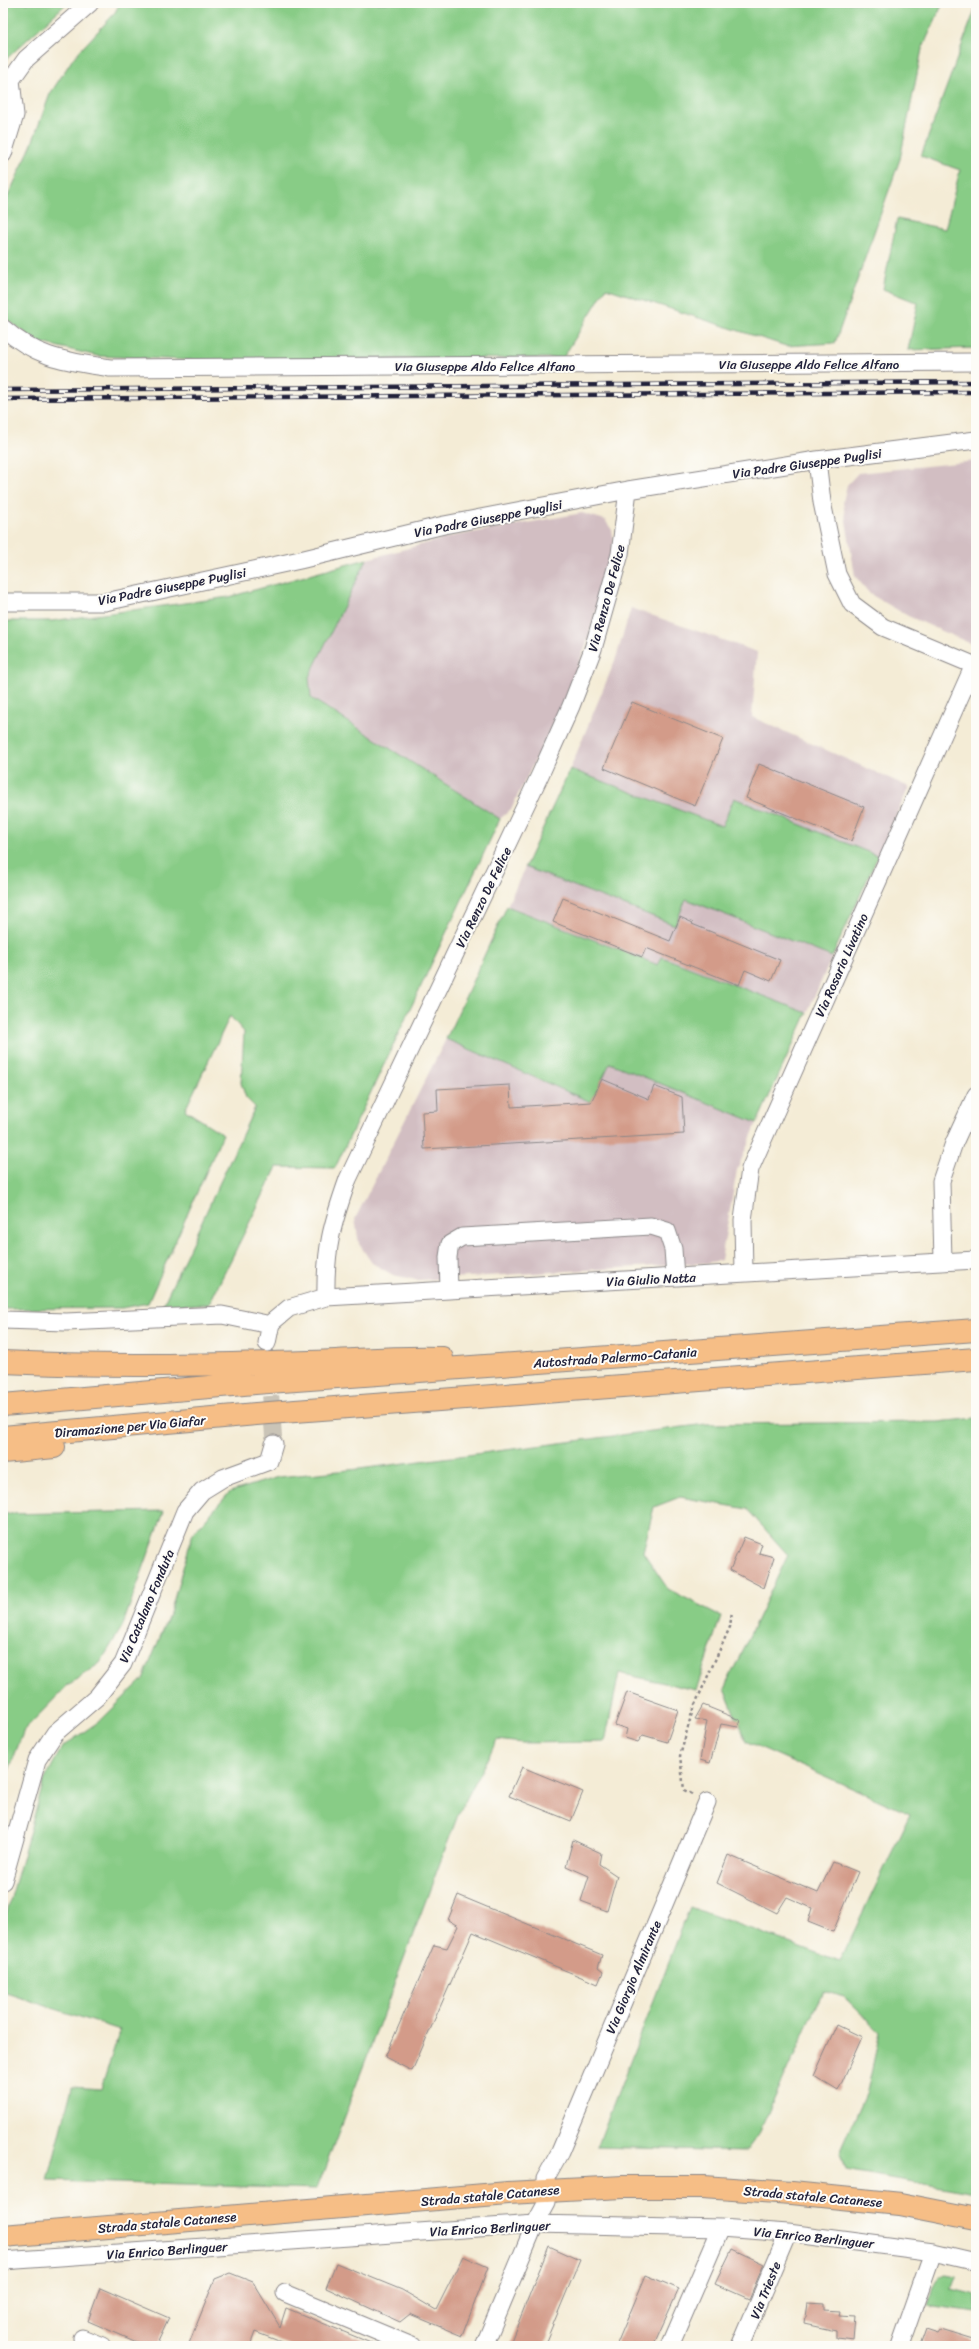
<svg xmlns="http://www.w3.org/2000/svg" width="979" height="2349" font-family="Sriracha,sans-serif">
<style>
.industrial{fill:#d2bec2}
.green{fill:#88cc86;stroke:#557760}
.building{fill:#d39b89}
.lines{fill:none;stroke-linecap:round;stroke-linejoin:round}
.minor-tunnel{stroke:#cac4b7;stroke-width:17;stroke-dasharray:17 8;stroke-linecap:butt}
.minor-casing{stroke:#8b8788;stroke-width:19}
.major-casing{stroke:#8b8788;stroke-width:24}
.highway-casing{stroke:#8b8788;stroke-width:24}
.path{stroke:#8b8788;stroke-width:2.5;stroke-dasharray:3 3;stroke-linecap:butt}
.minor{stroke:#fff;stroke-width:17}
.major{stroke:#f6be86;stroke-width:22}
.highway{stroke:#f6be86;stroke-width:22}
.rail-casing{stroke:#22223b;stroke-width:4.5}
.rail{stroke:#fdfcf7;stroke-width:3;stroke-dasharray:9;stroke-linecap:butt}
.labels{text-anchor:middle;stroke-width:4;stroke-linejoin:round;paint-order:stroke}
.street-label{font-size:13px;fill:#22223b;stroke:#fdfcf7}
</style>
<rect width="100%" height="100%" fill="#fdfcf7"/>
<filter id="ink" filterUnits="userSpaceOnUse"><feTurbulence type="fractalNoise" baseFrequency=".025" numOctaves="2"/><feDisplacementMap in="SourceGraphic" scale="8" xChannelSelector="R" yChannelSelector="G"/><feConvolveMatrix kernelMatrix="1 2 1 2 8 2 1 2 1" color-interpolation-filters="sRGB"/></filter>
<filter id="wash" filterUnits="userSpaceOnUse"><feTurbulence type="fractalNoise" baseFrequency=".012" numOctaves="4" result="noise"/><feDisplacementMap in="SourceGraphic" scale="16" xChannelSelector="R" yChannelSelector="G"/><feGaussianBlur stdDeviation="0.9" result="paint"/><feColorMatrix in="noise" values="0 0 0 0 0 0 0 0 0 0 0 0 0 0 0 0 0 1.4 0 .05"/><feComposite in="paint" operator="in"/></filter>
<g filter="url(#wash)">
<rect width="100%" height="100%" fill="#f4ecd6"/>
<!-- industrial -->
<path class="industrial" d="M976 461V646L908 616 870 594 855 576 843 502 847 485 858 473Z
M582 513 605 520 612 530 614 542 610 560 588 639 566 698 511 809 500 819 311 698 309 677 367 559 454 536Z
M631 608 757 652 752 717 909 787 878 856 734 799 723 826 570 769 616 658Z
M525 867 675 925 686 899 832 957 807 1013 663 957 658 965 507 906Z
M446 1039 591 1102 610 1063 757 1123 737 1170 721 1260 706 1263 417 1280 393 1275 372 1263 359 1244 355 1219Z"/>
<!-- green -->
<path class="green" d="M3 3H67L3 62Z
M120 3H943L922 49 900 159 835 343 786 346 606 288 563 358 188 360 97 356 38 342 8 320 3 309V207L31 146 50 94 74 57 114 14Z
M976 7V348L908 350 918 303 883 289 897 219 945 229 960 170 921 156Z
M367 559 309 677 311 698 500 819 335 1168 277 1167 209 1304 163 1305 255 1107 246 1098 241 1083 244 1032 230 1016 185 1110 223 1134 148 1303 122 1308 3 1309V621H51L229 597Z
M570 769 722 826 734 798 878 856 832 957 686 899 675 925 525 867Z
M507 906 658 965 662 957 807 1013 757 1123 610 1063 591 1102 446 1039Z
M976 1418V2193L845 2170 840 2152 867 2091 880 2032 844 1997 823 1991 758 2135 746 2151 597 2147 690 1907 840 1961 910 1814 746 1741 724 1689 788 1555 747 1509 680 1497 654 1507 643 1552 668 1589 721 1616 696 1690 619 1673 605 1742 522 1743 497 1740 458 1815 317 2189 48 2181 72 2087 101 2089 120 2030 3 1992V1926L44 1781 62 1747 101 1720 143 1679 170 1613 193 1533 230 1492 278 1477 359 1469 706 1424 938 1422Z
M164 1511 122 1627 100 1663 68 1685 24 1730 3 1786V1514Z
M945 2274 957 2276 952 2289 976 2295V2313L928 2306C932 2293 932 2280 945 2274Z"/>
<g id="blocks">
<!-- building -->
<path class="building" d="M632 702 723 739 695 806 604 768Z
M759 764 864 807 851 841 746 798Z
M563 898 670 941 680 917 693 923 692 924 780 960 771 981 745 970 739 985 646 948 642 957 553 922Z
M602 1079 649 1099 654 1086 682 1097 684 1134 424 1149 422 1112 438 1111 437 1089 510 1085 511 1107 591 1102Z
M744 1537 762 1544 759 1553 774 1557 764 1588 730 1570Z
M627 1692 678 1710 667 1742 643 1735 638 1742 625 1738 627 1729 615 1725Z
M703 1705 740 1720 738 1727 721 1724 710 1763 700 1760 707 1721 695 1719Z
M522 1767 583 1792 571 1821 509 1796Z
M573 1840 601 1853 599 1864 617 1876 607 1911 581 1901 589 1876 566 1866Z
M728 1855 818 1893 833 1862 858 1872 833 1932 808 1922 812 1908 787 1897 777 1913 717 1883Z
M458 1895 602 1955 598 1968 603 1972 598 1984 473 1932 412 2071 385 2057 434 1945 447 1948 458 1926 448 1920Z
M837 2025 862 2037 838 2091 814 2076Z
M549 2246 580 2260 544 2346H509Z
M732 2249 764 2264 749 2299 715 2284Z
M463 2256 488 2267 462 2336 410 2314 400 2322 326 2288 336 2263 402 2290 436 2310Z
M230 2273 253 2282 280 2327 286 2308 378 2346H292L255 2332 250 2346H188L215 2279Z
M646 2275 679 2289 653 2346H616Z
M100 2288 169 2318 156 2346H146L88 2321Z
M807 2303 824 2304V2310L840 2311 839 2316 855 2317 853 2340 836 2338V2331L804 2324Z
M926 2329 938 2333 940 2330 976 2341V2346H920Z"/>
</g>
</g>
<g filter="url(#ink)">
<use href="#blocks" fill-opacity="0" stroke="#8b8788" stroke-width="1"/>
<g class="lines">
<!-- minor-tunnel -->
<path class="minor-tunnel" d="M269 1371 274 1444"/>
<!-- minor casing -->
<g class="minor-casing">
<path id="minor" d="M3 154 15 115 11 80 26 59 90 3
M3 328C38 359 67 361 110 368L976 362
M817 460 822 502 837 574 852 604 883 627 976 666
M3 602H105L300 560 444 525 628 490 817 460 976 440
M943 1261 941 1181 954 1143 976 1095
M744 1273 743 1220 750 1169 974 665
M449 1290 448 1257 450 1244 462 1237 651 1226 667 1231 673 1249 675 1277
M326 1297C325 1249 332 1224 348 1179L540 775 571 706 593 649 620 554 628 490
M3 1320 66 1322 222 1315 271 1325
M267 1343 271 1323 289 1308 326 1297 976 1260
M3 1881 37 1760 55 1733 97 1697 123 1664 185 1511 202 1491 223 1478 269 1461 274 1444
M545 2179 560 2152 707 1802
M3 2261 535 2224 721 2228 788 2233 933 2252 976 2262
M285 2293 412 2346
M82 2338 102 2346
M484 2346 535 2224 547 2202
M670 2346 721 2228
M740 2346 788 2233
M900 2346 933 2252"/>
</g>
<!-- major casing -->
<g class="major-casing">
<path id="major" d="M3 2236 508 2193 623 2187H703L792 2193 900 2204 976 2219"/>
</g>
<!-- highway casing -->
<g class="highway-casing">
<path id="highway" d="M3 1362C105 1367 207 1365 309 1362 354 1361 398 1356 442 1358
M3 1405 255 1383 976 1330
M3 1437 256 1414 976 1359
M3 1452 54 1447"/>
</g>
<!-- path -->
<path class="path" d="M692 1794 684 1790 680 1756 693 1709 730 1627 732 1611"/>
<!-- minor -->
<use href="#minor" class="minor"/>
<!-- major -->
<use href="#major" class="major"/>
<!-- highway -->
<use href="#highway" class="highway"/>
<!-- rail casing -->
<g class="rail-casing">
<path id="rail" d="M3 390 976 382
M3 399 976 392"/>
</g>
<!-- rail -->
<use href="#rail" class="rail"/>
</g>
</g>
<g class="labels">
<!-- street labels -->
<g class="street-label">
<text x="809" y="369">Via Giuseppe Aldo Felice Alfano</text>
<text x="485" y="371">Via Giuseppe Aldo Felice Alfano</text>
<text transform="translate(807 463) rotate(-8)" y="5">Via Padre Giuseppe Puglisi</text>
<text transform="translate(488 518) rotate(-11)" y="5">Via Padre Giuseppe Puglisi</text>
<text transform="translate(172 586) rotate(-11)" y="5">Via Padre Giuseppe Puglisi</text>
<text transform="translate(606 598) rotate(-75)" y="5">Via Renzo De Felice</text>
<text transform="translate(483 897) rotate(-64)" y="5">Via Renzo De Felice</text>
<text transform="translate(841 965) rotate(-66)" y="5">Via Rosario Livatino</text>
<text transform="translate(651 1279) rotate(-3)" y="5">Via Giulio Natta</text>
<text transform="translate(615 1357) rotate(-4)" y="5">Autostrada Palermo-Catania</text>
<text transform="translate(130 1426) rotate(-5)" y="5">Diramazione per Via Giafar</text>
<text transform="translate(146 1606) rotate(-67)" y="5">Via Catalano Fonduta</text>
<text transform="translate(633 1977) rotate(-67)" y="5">Via Giorgio Almirante</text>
<text transform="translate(490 2195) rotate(-5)" y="5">Strada statale Catanese</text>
<text transform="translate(813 2196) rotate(5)" y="5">Strada statale Catanese</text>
<text transform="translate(167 2222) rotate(-5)" y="5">Strada statale Catanese</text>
<text transform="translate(490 2228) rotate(-3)" y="5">Via Enrico Berlinguer</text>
<text transform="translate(814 2237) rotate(6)" y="5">Via Enrico Berlinguer</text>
<text transform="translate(167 2250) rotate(-4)" y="5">Via Enrico Berlinguer</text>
<text transform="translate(765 2290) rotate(-68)" y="5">Via Trieste</text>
</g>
</g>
<!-- margin -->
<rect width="979" height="2349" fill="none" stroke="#fdfcf7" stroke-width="16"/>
</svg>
